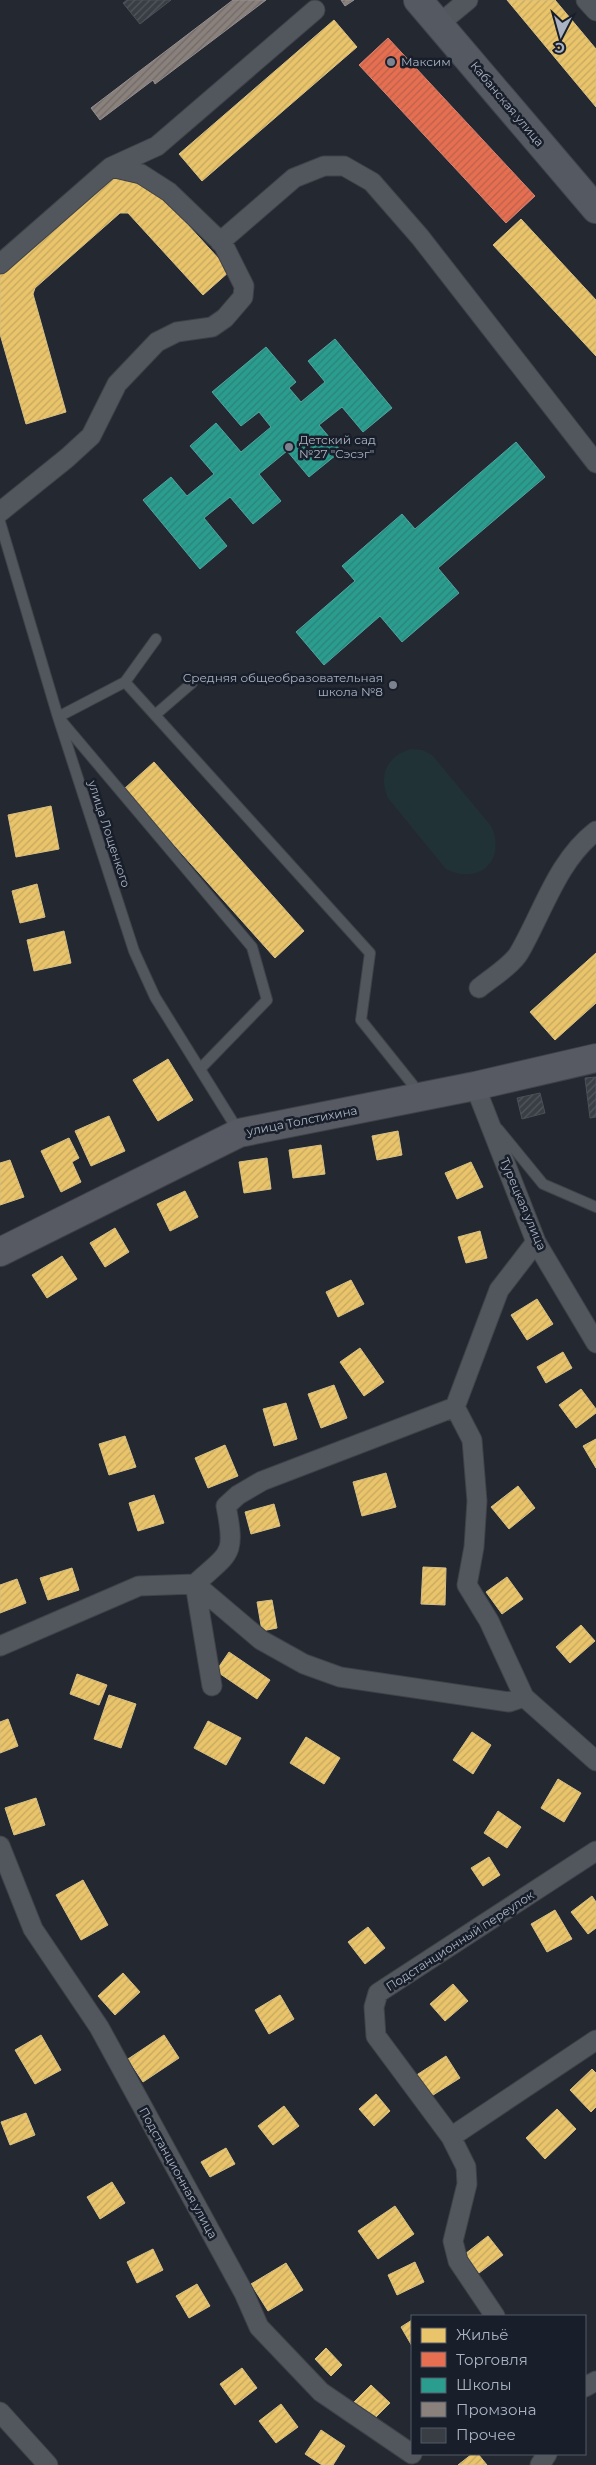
<svg xmlns="http://www.w3.org/2000/svg" width="596" height="2465" font-family="Montserrat,sans-serif">
<style>
.park{fill:#213236}
.homes{fill:url(#homes-hatch);stroke:#d6bf85}
.shops{fill:url(#shops-hatch);stroke:#d58373}
.schools{fill:url(#schools-hatch);stroke:#51a49f}
.industry{fill:url(#industry-hatch);stroke:#949091}
.building{fill:url(#building-hatch);stroke:#4b5058}
.lines{fill:none;stroke-linecap:round;stroke-linejoin:round}
.lane-casing{stroke:#404249;stroke-width:12}
.street-casing{stroke:#404249;stroke-width:21}
.secondary-casing{stroke:#404249;stroke-width:30}
.primary-casing{stroke:#40454d;stroke-width:30}
.lane{stroke:#52575e;stroke-width:10}
.street{stroke:#52575e;stroke-width:19}
.secondary{stroke:#575a63;stroke-width:28}
.primary{stroke:#555961;stroke-width:28}
.poi-dot{fill:#7c8290;stroke:#181e2a;stroke-width:2}
.labels{text-anchor:middle;stroke-width:5;stroke-linejoin:round;paint-order:stroke}
.poi-label{font-size:12px;fill:#abb3c3;stroke:#181e2a;text-anchor:start}
.street-label{font-size:12px;fill:#abb3c3;stroke:#181e2a}
</style>
<defs>
<pattern id="homes-hatch" width="6" height="6" patternUnits="userSpaceOnUse" patternTransform="scale(1.25)"><rect width="6" height="6" fill="#e9c46a"/><path d="M-1 1l2-2M0 6l6-6M5 7l2-2" fill="none" stroke="#c5a860"/></pattern>
<pattern id="shops-hatch" width="6" height="6" patternUnits="userSpaceOnUse" patternTransform="scale(1.25)"><rect width="6" height="6" fill="#e76f51"/><path d="M-1 1l2-2M0 6l6-6M5 7l2-2" fill="none" stroke="#ba614b"/></pattern>
<pattern id="schools-hatch" width="6" height="6" patternUnits="userSpaceOnUse" patternTransform="scale(1.25)"><rect width="6" height="6" fill="#2a9d8f"/><path d="M-1 1l2-2M0 6l6-6M5 7l2-2" fill="none" stroke="#2c837a"/></pattern>
<pattern id="industry-hatch" width="6" height="6" patternUnits="userSpaceOnUse" patternTransform="scale(1.25)"><rect width="6" height="6" fill="#8a817c"/><path d="M-1 1l2-2M0 6l6-6M5 7l2-2" fill="none" stroke="#706a68"/></pattern>
<pattern id="building-hatch" width="6" height="6" patternUnits="userSpaceOnUse" patternTransform="scale(1.25)"><rect width="6" height="6" fill="#393d44"/><path d="M-1 1l2-2M0 6l6-6M5 7l2-2" fill="none" stroke="#53575d"/></pattern>
</defs>
<rect width="100%" height="100%" fill="#242830"/>
<!-- park -->
<path class="park" d="M411 749 422 750 432 755 491 826C507 860 479 886 446 869L388 798C378 775 387 756 411 749Z"/>
<!-- homes -->
<path class="homes" d="M507 0H555L596 49V107Z
M334 20 357 47 202 181 179 154Z
M124 172 155 189 230 271 203 295 128 213H120L35 288 33 294 66 412 26 424 0 334V272L94 184Z
M521 219 596 300V356L493 245Z
M154 762 304 931 275 958 124 789Z
M51 806 59 849 16 857 8 815Z
M37 884 45 917 20 923 12 891Z
M64 931 71 963 34 971 27 940Z
M596 953V1003L555 1040 530 1012Z
M168 1059 193 1100 158 1121 133 1080Z
M109 1116 125 1151 91 1166 75 1131Z
M398 1131 402 1155 377 1160 372 1136Z
M69 1138 79 1158 72 1162 81 1182 61 1192 41 1151Z
M321 1145 325 1174 293 1178 289 1150Z
M267 1158 271 1189 244 1193 239 1162Z
M10 1160 24 1197 0 1205V1163Z
M471 1162 483 1187 457 1199 445 1173Z
M185 1191 198 1217 170 1231 157 1204Z
M115 1228 129 1252 105 1267 90 1243Z
M480 1231 487 1258 466 1263 458 1237Z
M62 1256 77 1279 47 1298 32 1275Z
M351 1280 364 1304 338 1317 326 1292Z
M537 1299 553 1324 527 1340 511 1315Z
M360 1348 384 1382 364 1396 340 1362Z
M563 1352 572 1368 546 1383 537 1367Z
M334 1385 347 1418 321 1428 308 1394Z
M581 1389 596 1409V1413L576 1428 559 1405Z
M286 1403 297 1439 274 1446 263 1409Z
M125 1436 136 1467 109 1475 99 1444Z
M596 1439V1468L583 1446Z
M225 1445 238 1476 208 1488 195 1458Z
M386 1473 396 1507 362 1516 353 1482Z
M518 1486 535 1508 509 1529 491 1507Z
M154 1495 164 1523 138 1531 129 1503Z
M274 1504 280 1526 251 1534 245 1512Z
M423 1567 446 1568 445 1605 421 1604Z
M72 1568 79 1590 48 1600 40 1578Z
M507 1577 523 1599 502 1614 486 1592Z
M17 1579 26 1603 0 1613V1585Z
M272 1600 277 1628 262 1631 257 1602Z
M581 1625 595 1641 570 1663 556 1647Z
M229 1652 270 1680 257 1699 216 1671Z
M77 1674 107 1685 99 1705 70 1694Z
M109 1695 136 1704 121 1748 94 1739Z
M8 1719 18 1746 0 1753V1722Z
M208 1721 241 1738 226 1765 194 1748Z
M472 1732 491 1745 473 1774 453 1760Z
M306 1737 340 1758 324 1784 290 1763Z
M558 1779 581 1793 564 1822 541 1808Z
M36 1798 45 1825 14 1835 5 1808Z
M498 1811 521 1827 507 1848 484 1833Z
M489 1857 500 1875 483 1886 471 1868Z
M83 1880 108 1925 81 1940 56 1895Z
M592 1896 596 1902V1928L588 1934 571 1912Z
M555 1910 572 1939 547 1952 531 1924Z
M368 1927 385 1948 365 1964 348 1942Z
M123 1973 140 1992 115 2015 98 1996Z
M453 1984 468 2001 445 2021 430 2004Z
M280 1995 294 2019 269 2034 255 2010Z
M41 2035 61 2070 35 2084 15 2050Z
M164 2035 179 2058 143 2082 128 2059Z
M446 2056 460 2078 430 2097 415 2076Z
M592 2069 596 2073V2107L591 2112 570 2090Z
M376 2094 390 2111 374 2126 359 2109Z
M284 2106 299 2126 273 2145 258 2126Z
M557 2109 576 2129 545 2159 526 2138Z
M26 2113 35 2135 10 2145 1 2122Z
M226 2148 235 2164 210 2177 201 2162Z
M112 2182 125 2203 100 2219 87 2197Z
M395 2206 414 2234 378 2259 358 2231Z
M488 2236 503 2255 479 2273 465 2254Z
M153 2249 163 2270 137 2283 127 2262Z
M415 2262 424 2282 397 2295 388 2275Z
M286 2263 303 2290 268 2311 251 2284Z
M197 2284 210 2306 189 2318 176 2296Z
M412 2320V2346L401 2327Z
M326 2348 342 2365 331 2376 315 2359Z
M242 2368 257 2388 235 2405 220 2384Z
M371 2385 390 2403 372 2421 353 2403Z
M281 2404 298 2427 276 2443 259 2421Z
M321 2430 345 2446 333 2465H322L305 2454Z
M472 2454H478L487 2465H458Z"/>
<!-- shops -->
<path class="shops" d="M388 38 535 196 506 223 359 65Z"/>
<!-- schools -->
<path class="schools" d="M335 339 392 408 363 432 342 407 319 425 341 451 309 477 287 451 259 474 281 501 253 524 230 497 204 518 227 546 200 569 143 500 171 477 187 496 214 474 190 446 216 423 241 452 271 427 259 412 241 426 212 392 266 347 296 382 289 388 301 402 325 382 308 361Z
M516 442 545 477 438 568 459 593 402 642 380 616 324 665 296 632 355 581 342 566 402 514 415 529Z"/>
<!-- industry -->
<path class="industry" d="M233 0H266L155 84 153 80 100 120 91 108Z
M341 0H354L345 6Z"/>
<!-- building -->
<path class="building" d="M127 0H171L140 24 123 3Z
M596 1077V1117L590 1118 585 1078Z
M540 1093 545 1113 522 1119 517 1098Z"/>
<g class="lines">
<!-- lane casing -->
<g class="lane-casing">
<path id="lane" d="M0 522 58 717 134 951 155 997 239 1132
M156 639 125 682 58 717 252 947 267 1000 200 1069
M125 682 370 953 361 1020 421 1095
M155 715 192 683
M498 1129 543 1184 596 1207"/>
</g>
<!-- street casing -->
<g class="street-casing">
<path id="street" d="M586 0 596 11
M439 24 468 0
M220 242 294 178 324 166H344L372 182 420 237 596 463
M0 264 111 167 157 146 315 10
M0 512 67 458 91 436 117 384 157 342 177 332 212 327 225 318 243 297 244 286 223 244 169 192 141 174 111 167
M479 988C490 979 512 965 519 953 543 912 557 861 596 831
M475 1086 536 1242 596 1343
M536 1242 499 1290 455 1407 472 1440 477 1501 474 1547 467 1585 489 1621 524 1697 596 1761
M0 1646 139 1586 195 1584 261 1640 304 1664 340 1677 509 1702 524 1697
M212 1686 195 1584C230 1552 236 1556 226 1506L238 1495 262 1481 455 1407
M0 1846 33 1929 99 2027 244 2293 259 2327 321 2392 412 2454
M451 2137 596 2040
M495 2316 458 2261 453 2241 467 2184 466 2167 451 2137 376 2036 374 2007 378 1993 596 1851
M585 2387 596 2381
M0 2412 48 2465
M540 2465 547 2454"/>
</g>
<!-- secondary casing -->
<g class="secondary-casing">
<path id="secondary" d="M0 1252 239 1133 475 1086 596 1058"/>
</g>
<!-- primary casing -->
<g class="primary-casing">
<path id="primary" d="M418 0 596 209"/>
</g>
<!-- lane -->
<use href="#lane" class="lane"/>
<!-- street -->
<use href="#street" class="street"/>
<!-- secondary -->
<use href="#secondary" class="secondary"/>
<!-- primary -->
<use href="#primary" class="primary"/>
</g>
<!-- markers -->
<g class="poi-dot">
<circle cx="391" cy="62" r="5"/>
<circle cx="289" cy="447" r="5"/>
<circle cx="393" cy="685" r="5"/>
</g>
<g class="labels">
<!-- poi labels -->
<g class="poi-label">
<text x="401" y="66">Максим</text>
<text x="299" y="444">Детский сад<tspan x="299" dy="14">№27 "Сэсэг"</tspan></text>
<text x="383" y="682" text-anchor="end">Средняя общеобразовательная<tspan x="383" dy="14">школа №8</tspan></text>
</g>
<!-- street labels -->
<g class="street-label">
<text transform="translate(507 104) rotate(50)" y="4">Кабанская улица</text>
<text transform="translate(109 834) rotate(72)" y="4">улица Лощенкого</text>
<text transform="translate(302 1121) rotate(-11)" y="4">улица Толстихина</text>
<text transform="translate(523 1204) rotate(67)" y="4">Турецкая улица</text>
<text transform="translate(460 1941) rotate(-33)" y="4">Подстанционный переулок</text>
<text transform="translate(178 2173) rotate(61)" y="4">Подстанционная улица</text>
</g>
</g>
<!-- legend -->
<rect x="411" y="2315" width="175" height="140" fill="#181e2a" stroke="#535a67"/>
<rect x="421" y="2328" width="25" height="15" fill="#e9c46a" stroke="#535a67"/>
<text x="456" y="2340" font-size="15" fill="#abb3c3">Жильё</text>
<rect x="421" y="2352" width="25" height="15" fill="#e76f51" stroke="#535a67"/>
<text x="456" y="2365" font-size="15" fill="#abb3c3">Торговля</text>
<rect x="421" y="2378" width="25" height="15" fill="#2a9d8f" stroke="#535a67"/>
<text x="456" y="2390" font-size="15" fill="#abb3c3">Школы</text>
<rect x="421" y="2402" width="25" height="15" fill="#8a817c" stroke="#535a67"/>
<text x="456" y="2415" font-size="15" fill="#abb3c3">Промзона</text>
<rect x="421" y="2428" width="25" height="15" fill="#393d44" stroke="#535a67"/>
<text x="456" y="2440" font-size="15" fill="#abb3c3">Прочее</text>
<!-- north arrow -->
<g transform="translate(561 35) rotate(186)" stroke="#181e2a" stroke-width="4" paint-order="stroke">
<path d="M0-4L9 19L0 12L-9 19Z" fill="#abb3c3"/>
<text y="-8" font-size="14" font-weight="bold" text-anchor="middle" fill="#abb3c3">С</text>
</g>
</svg>
